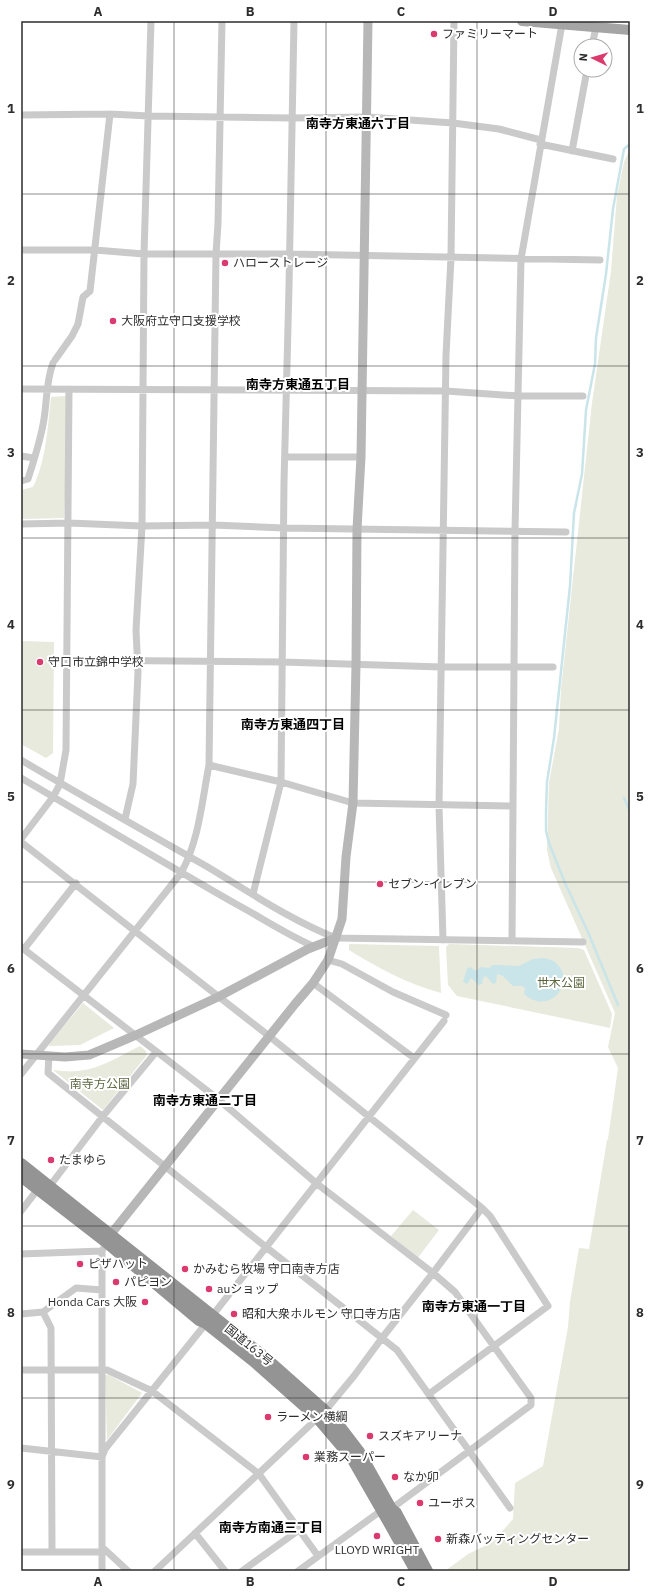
<svg xmlns="http://www.w3.org/2000/svg" width="651" height="1592" font-family="'IBM Plex Sans','Noto Sans JP',sans-serif">
<style>
.green{fill:#e7eadc}
.water{fill:#c9e5e9}
.lines{fill:none;stroke-linecap:round;stroke-linejoin:round}
.stream{stroke:#c9e5e9;stroke-width:2.5}
.street{stroke:#cacaca;stroke-width:7}
.secondary{stroke:#b7b7b7;stroke-width:9}
.primary{stroke:#a5a5a5;stroke-width:10}
.highway{stroke:#949494;stroke-width:12}
.grid{fill:none;stroke:#2d2d2d;stroke-width:1;stroke-opacity:0.55}
.poi-dot{fill:#da3a6e;stroke:#fff;stroke-width:1.5}
.labels{text-anchor:middle;stroke-width:4;stroke-linejoin:round;paint-order:stroke}
.poi-label{font-size:12px;fill:#2d2d2d;stroke:#fff;text-anchor:start}
.park-label{font-size:12px;fill:#5b663e;stroke:#fff}
.street-label{font-size:12px;fill:#2d2d2d;stroke:#fff}
.neighbourhood-label{font-size:13px;font-weight:bold;fill:#000;stroke:#fff}
.neatline{fill:none;stroke:#2d2d2d;stroke-width:1.5}
.grid-label{font-size:13px;text-anchor:middle;font-weight:bold;fill:#2d2d2d}
</style>
<rect width="100%" height="100%" fill="#fff"/>
<!-- green -->
<path class="green" d="M630 149V1571H445L468 1554 493 1542 513 1519 515 1483 543 1466 568 1327 570 1302 579 1248 589 1249 607 1140 608 1139 618 1068 608 1047 615 1013 551 868 547 850 549 783 559 728 561 689 592 403 611 271 617 196 624 162Z
M66 396V476L64 518 21 519V490L33 487C46 462 48 425 51 397Z
M21 641 54 642 53 753 46 758 21 744Z
M349 944 439 946 441 993C408 984 378 968 349 950Z
M449 944 578 948 584 950 612 1014 610 1028 457 996 448 985 446 947Z
M83 1003 114 1028 80 1045 49 1046 50 1043Z
M140 1046 146 1051 147 1055 103 1110 53 1070C61 1071 70 1072 78 1071 100 1069 120 1056 140 1046Z
M413 1210 439 1230 417 1259 391 1236Z
M105 1375H109L142 1393 107 1440Z"/>
<!-- water -->
<path class="water" d="M543 958C548 959 554 960 557 964 576 982 550 1017 524 994L525 988 522 986H513L503 976 497 974 496 983 493 984 486 976 483 978 482 984 479 985 471 978 467 984 463 982 467 969 470 967 476 971 481 967 489 968 493 965H498L519 966 533 959Z"/>
<g class="lines">
<!-- stream -->
<path class="stream" d="M624 798 630 811
M618 1005 588 932 565 883 549 843 546 831V812L547 782 554 738 570 586 574 513 582 474 586 410 595 364 596 338 606 274 613 209 624 149 630 144"/>
<!-- street -->
<path class="street" d="M592 46 596 27
M21 115 110 114 149 116 292 118 367 117 453 123 499 129 541 140
M540 144 613 159
M572 151 587 70
M21 250H95L144 254H290L600 260
M55 360 72 336 78 324 83 297 90 291 110 114
M21 389 446 391 519 396H583
M21 456 34 458
M285 457H361
M21 481 28 479C34 460 41 439 44 419 47 401 46 381 53 363
M21 524 69 523 142 526 213 525 284 528 566 532
M68 660 282 662 441 667H553
M21 760C82 796 144 831 206 866 248 891 290 920 336 938L583 942
M209 765 281 782 353 803 512 806
M21 778C93 820 164 863 236 904 262 918 286 934 313 946
M125 819 133 784 138 672 136 630 142 526 144 254 151 21
M21 839 53 797 60 784 66 750 69 390
M21 842 269 1036 482 1208 490 1216 548 1306 429 1394
M253 894 281 782 284 482 289 287 294 21
M443 940 439 806 446 355 451 257 454 21
M512 941 515 531 521 259 562 24
M21 947 218 1099 316 1183 433 1273 455 1292 531 1398V1405L391 1509 382 1510 298 1571
M24 949 76 883
M328 960 342 964 393 992 446 1015
M313 983 414 1058
M49 1056 48 1073 266 1247 397 1350 510 1508
M21 1074 181 873C199 841 202 801 209 765L216 254 218 223 222 21
M49 1187 103 1116 156 1052
M21 1211 38 1189
M102 1251V1571
M21 1254 102 1251 103 1249
M43 1312 51 1328 52 1551
M21 1314 43 1312 76 1288 102 1290
M22 1370H107L152 1391 259 1474 318 1556
M21 1448 102 1457 105 1449 212 1316 444 1021
M195 1533 225 1571
M102 1547 128 1571
M21 1552H102
M155 1571 325 1411 354 1376 382 1338 433 1273 482 1208
M242 1571 299 1530"/>
<!-- secondary -->
<path class="secondary" d="M21 1054 65 1057 89 1055 136 1035 218 997 308 949 336 938
M107 1239 295 1004 313 983 328 960 342 919 346 857 353 803 356 665 357 529 361 457 368 21"/>
<!-- primary -->
<path class="primary" d="M522 21 630 30"/>
<!-- highway -->
<path class="highway" d="M21 1164 263 1356 325 1411 333 1418 359 1452 391 1509 396 1513 427 1571
M21 1176 105 1241 199 1320 206 1323 255 1362 317 1417 352 1458 391 1526 416 1571"/>
</g>
<!-- grid -->
<path class="grid" d="M174 21V1571M326 21V1571M477 21V1571M21 194H630M21 366H630M21 538H630M21 710H630M21 882H630M21 1054H630M21 1226H630M21 1398H630"/>
<!-- markers -->
<g class="poi-dot">
<circle cx="434" cy="34" r="4"/>
<circle cx="225" cy="263" r="4"/>
<circle cx="113" cy="321" r="4"/>
<circle cx="40" cy="662" r="4"/>
<circle cx="380" cy="884" r="4"/>
<circle cx="51" cy="1160" r="4"/>
<circle cx="80" cy="1264" r="4"/>
<circle cx="185" cy="1269" r="4"/>
<circle cx="116" cy="1282" r="4"/>
<circle cx="209" cy="1289" r="4"/>
<circle cx="145" cy="1302" r="4"/>
<circle cx="234" cy="1314" r="4"/>
<circle cx="268" cy="1417" r="4"/>
<circle cx="370" cy="1436" r="4"/>
<circle cx="306" cy="1457" r="4"/>
<circle cx="395" cy="1477" r="4"/>
<circle cx="420" cy="1503" r="4"/>
<circle cx="377" cy="1536" r="4"/>
<circle cx="438" cy="1539" r="4"/>
</g>
<g class="labels">
<!-- poi labels -->
<g class="poi-label">
<text x="442" y="38">ファミリーマート</text>
<text x="233" y="267">ハローストレージ</text>
<text x="121" y="325">大阪府立守口支援学校</text>
<text x="48" y="666">守口市立錦中学校</text>
<text x="388" y="888">セブン-イレブン</text>
<text x="59" y="1164">たまゆら</text>
<text x="88" y="1268">ピザハット</text>
<text x="193" y="1273">かみむら牧場 守口南寺方店</text>
<text x="124" y="1286">パピヨン</text>
<text x="217" y="1293">auショップ</text>
<text x="137" y="1306" text-anchor="end">Honda Cars 大阪</text>
<text x="242" y="1318">昭和大衆ホルモン 守口寺方店</text>
<text x="276" y="1421">ラーメン横綱</text>
<text x="378" y="1440">スズキアリーナ</text>
<text x="314" y="1461">業務スーパー</text>
<text x="403" y="1481">なか卯</text>
<text x="428" y="1507">ユーポス</text>
<text x="446" y="1543">新森バッティングセンター</text>
<text x="377" y="1554" text-anchor="middle">LLOYD WRIGHT</text>
</g>
<!-- park labels -->
<g class="park-label">
<text x="561" y="987">世木公園</text>
<text x="100" y="1088">南寺方公園</text>
</g>
<!-- street labels -->
<g class="street-label">
<text transform="translate(249 1345) rotate(39)" y="4">国道163号</text>
</g>
<!-- neighbourhood labels -->
<g class="neighbourhood-label">
<text x="358" y="128">南寺方東通六丁目</text>
<text x="298" y="389">南寺方東通五丁目</text>
<text x="293" y="729">南寺方東通四丁目</text>
<text x="205" y="1105">南寺方東通二丁目</text>
<text x="474" y="1311">南寺方東通一丁目</text>
<text x="271" y="1532">南寺方南通三丁目</text>
</g>
</g>
<!-- border -->
<rect width="651" height="1592" fill="none" stroke="#ffffff" stroke-width="44"/>
<!-- north arrow -->
<g transform="translate(593 58) rotate(275)"><circle r="19" fill="#ffffff" stroke="#ababab"/>
<path d="M0-3L7 15L0 10L-7 15Z" fill="#da3a6e"/>
<text y="-6" font-size="11" font-weight="bold" text-anchor="middle" fill="#2d2d2d">N</text>
</g>
<rect x="22" y="22" width="607" height="1548" class="neatline"/>
<g class="grid-label">
<text x="98" y="16">A</text>
<text x="250" y="16">B</text>
<text x="401" y="16">C</text>
<text x="553" y="16">D</text>
<text x="11" y="113">1</text>
<text x="640" y="113">1</text>
<text x="11" y="285">2</text>
<text x="640" y="285">2</text>
<text x="11" y="457">3</text>
<text x="640" y="457">3</text>
<text x="11" y="629">4</text>
<text x="640" y="629">4</text>
<text x="11" y="801">5</text>
<text x="640" y="801">5</text>
<text x="11" y="973">6</text>
<text x="640" y="973">6</text>
<text x="11" y="1145">7</text>
<text x="640" y="1145">7</text>
<text x="11" y="1317">8</text>
<text x="640" y="1317">8</text>
<text x="11" y="1489">9</text>
<text x="640" y="1489">9</text>
<text x="98" y="1586">A</text>
<text x="250" y="1586">B</text>
<text x="401" y="1586">C</text>
<text x="553" y="1586">D</text>
</g>
</svg>
